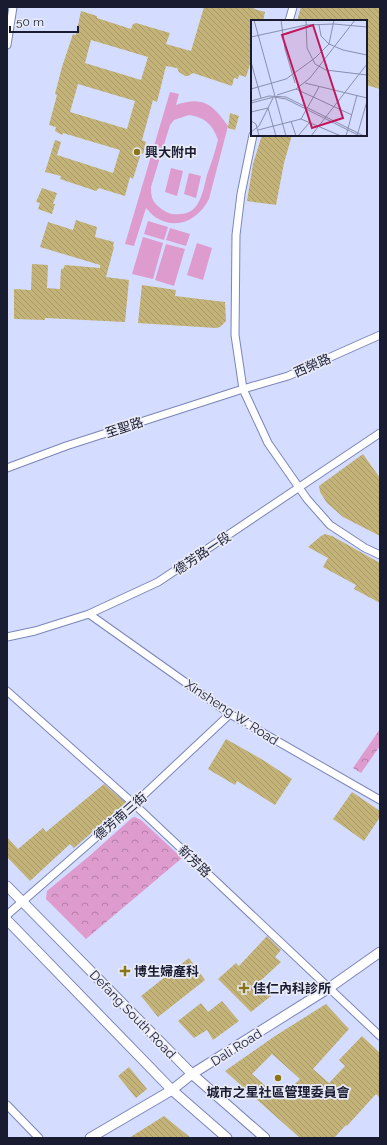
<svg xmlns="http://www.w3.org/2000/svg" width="387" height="1145" font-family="Raleway,'Noto Sans TC',sans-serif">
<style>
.park{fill:url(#park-crowns)}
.garden{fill:#de9bce;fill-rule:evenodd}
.building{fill:url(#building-back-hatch);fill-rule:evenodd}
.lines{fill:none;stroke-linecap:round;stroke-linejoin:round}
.minor-casing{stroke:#7b85ba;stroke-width:9}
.tertiary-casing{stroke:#7b85ba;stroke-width:11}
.minor{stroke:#fff;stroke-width:7}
.tertiary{stroke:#fff;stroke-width:9}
.poi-dot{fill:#897417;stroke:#e8eaf6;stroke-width:1.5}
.labels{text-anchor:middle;stroke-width:3.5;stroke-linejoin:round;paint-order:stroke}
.poi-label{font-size:13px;font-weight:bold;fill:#191c31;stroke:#e8eaf6;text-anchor:start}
.street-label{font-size:13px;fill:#191c31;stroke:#e8eaf6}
.inset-road{fill:none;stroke:#898fad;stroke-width:1}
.view{fill:#c2185b;fill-opacity:0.15;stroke:#c2185b;stroke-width:2}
.inset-edge{fill:none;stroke:#191c31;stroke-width:2}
</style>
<defs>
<pattern id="park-crowns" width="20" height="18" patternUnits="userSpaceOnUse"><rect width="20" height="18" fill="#de9bce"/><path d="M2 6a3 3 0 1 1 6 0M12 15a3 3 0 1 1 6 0" fill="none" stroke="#b37ea8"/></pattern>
<pattern id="building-back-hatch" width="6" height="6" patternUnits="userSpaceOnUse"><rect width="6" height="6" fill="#c3b378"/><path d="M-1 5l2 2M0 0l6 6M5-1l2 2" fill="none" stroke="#a79968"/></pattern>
</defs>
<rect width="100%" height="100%" fill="#d4dcff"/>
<!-- park -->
<path class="park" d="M380 729V746L361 773 353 768Z
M135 817 141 820 182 858 86 939 46 899 47 891 87 858 132 818Z"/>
<!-- garden -->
<path class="garden" d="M170 92 179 94 176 105C203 96 212 104 228 126L209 199C198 220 177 231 155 217 151 214 149 211 146 208L134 246 125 244ZM189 115C205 117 213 125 218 140 215 152 211 164 207 175 203 191 200 214 180 214 173 215 169 214 163 210 153 203 151 199 151 187L170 125 174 120Z
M171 168 183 171 177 196 165 192Z
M189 173 201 176 196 198 184 194Z
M148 221 168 227 164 240 144 234Z
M170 228 190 234 186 246 166 240Z
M143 237 163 243 153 279 132 274Z
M197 243 212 248 203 280 187 275Z
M166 244 185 249 174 286 155 280Z"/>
<!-- building -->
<path class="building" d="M204 7H255L254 9 265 12 263 21H252V58L246 77 239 75 238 79 234 78 232 86 193 73 188 76H185L179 72 177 68 166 66 157 102 153 100 142 140 146 142 143 154 141 153 133 179 130 177 125 196 99 188 96 191 60 179 61 176 45 172 55 140 61 142 57 155 113 173 120 150 63 133 62 135 55 131 56 127 49 125 57 95 55 94 62 67 73 34 76 35 81 11 97 16V18L131 29 133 24 136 23 170 33 166 44 191 51ZM91 40 148 57 141 80 85 63ZM78 84 135 101 127 129 70 112Z
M301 7H380V89L366 85V55L368 47H366V21H297Z
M230 113 239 116 235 130 228 128Z
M262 135H292L284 163 276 205 247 201 253 164Z
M42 188 57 193 53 204H55L52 214 38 209 40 203 36 202Z
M76 220 97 227 95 237 114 242 113 246 114 247 106 277 129 280 125 322 45 318V320L14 319V289L31 290 32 264 48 265 47 288 60 289 61 269H63L65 265 100 268V265L40 247 48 222 73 230Z
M142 285 176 290 175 296 225 302 226 321 220 327 216 328 138 323Z
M363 454 380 478V536L343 517 327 503 320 492 319 486Z
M325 534 332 536 380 563V603L354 589 356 585 323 567 328 558 308 547 321 536Z
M226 739 263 760 292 779 275 805 237 781 235 785 208 769Z
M104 784 126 803 74 848 70 844 30 881 7 857V837L18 849 43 828 46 832Z
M352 792 380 811V817L364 841 333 819Z
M267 936 281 950 275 957 281 962 258 983 271 996 251 1012 218 979 236 963 239 966Z
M189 958 205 980 158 1017 141 996Z
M222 1001 239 1021 213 1040 207 1030 194 1038 178 1021 201 1003 208 1012Z
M326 1004 349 1029 313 1069 329 1083 345 1066 339 1060 362 1036 380 1053V1098L376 1094 347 1126 346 1125 334 1138H300L225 1071 275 1036ZM272 1054 300 1079 280 1099 252 1074Z
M129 1067 147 1089 136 1098 118 1076Z
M164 1116 191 1138H129Z"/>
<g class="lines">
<!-- minor casing -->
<g class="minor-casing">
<path id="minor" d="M289 21 293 7
M7 45 13 7
M253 135 241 194 236 235 235 335 243 389 268 443 307 499 330 525 365 548 380 555
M7 468 66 446 243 389 288 376 380 335
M89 614 230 714 380 800
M7 637 35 631 89 614 158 582 380 433
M7 691 134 804 380 1036
M7 915 134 804 230 714
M7 1105 39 1138"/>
</g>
<!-- tertiary casing -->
<g class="tertiary-casing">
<path id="tertiary" d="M7 886 192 1074 265 1138
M7 920 172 1090 227 1138
M90 1138 172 1090 192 1074 329 988 380 952"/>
</g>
<!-- minor -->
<use href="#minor" class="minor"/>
<!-- tertiary -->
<use href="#tertiary" class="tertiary"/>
</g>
<!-- markers -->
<g class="poi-dot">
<circle cx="137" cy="152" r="4"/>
<path d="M123 965h4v4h4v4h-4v4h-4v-4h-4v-4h4z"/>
<path d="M242 982h4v4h4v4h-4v4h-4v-4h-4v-4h4z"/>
<circle cx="278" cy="1078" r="4"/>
</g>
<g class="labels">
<!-- poi labels -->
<g class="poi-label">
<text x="145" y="157">興大附中</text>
<text x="134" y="976">博生婦產科</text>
<text x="253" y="993">佳仁內科診所</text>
<text x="278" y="1097" text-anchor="middle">城市之星社區管理委員會</text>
</g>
<!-- street labels -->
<g class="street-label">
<text transform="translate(312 365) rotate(-24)" y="5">西榮路</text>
<text transform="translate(124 427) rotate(-18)" y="5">至聖路</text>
<text transform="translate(202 553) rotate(-34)" y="5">德芳路一段</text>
<text transform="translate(232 712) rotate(33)" y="5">Xinsheng W. Road</text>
<text transform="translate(120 816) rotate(-41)" y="5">德芳南三街</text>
<text transform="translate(195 861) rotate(44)" y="5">新芳路</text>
<text transform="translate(133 1014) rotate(46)" y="5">Defang South Road</text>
<text transform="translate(236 1047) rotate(-32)" y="5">Dali Road</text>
</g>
</g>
<!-- overview -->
<g transform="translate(251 20)">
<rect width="116" height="116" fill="#d4dcff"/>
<path class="inset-road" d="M3 0 35 116M30 0 34 29 44 63M55 0 56 28 64 44 75 50 116 55M68 5 70 16 78 24 92 30 116 35M0 17 55 5 83 4 116 7M0 42 10 78M54 63 116 78M0 69 35 59 64 38 78 24 83 0M45 69 101 95M26 75 45 69 59 58 104 0M0 81 18 76 35 77 113 116M0 83 23 77 35 79 109 116M17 88 25 116M0 92 17 88M50 99 68 67M0 101 5 104 8 116M40 101 45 116M7 110 50 99 90 116M0 112 8 106 22 78M47 116 58 103M60 116 116 44M95 116 106 75M106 116 116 81"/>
<path class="view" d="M62 5 92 98 61 108 31 15Z"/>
<rect width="116" height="116" class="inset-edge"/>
</g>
<!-- border -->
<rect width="387" height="1145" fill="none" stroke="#191c31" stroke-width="16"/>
<!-- scale -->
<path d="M10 26v6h68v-6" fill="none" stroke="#191c31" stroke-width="2"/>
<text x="16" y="26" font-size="12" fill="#191c31" stroke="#e8eaf6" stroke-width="3" paint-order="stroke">50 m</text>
</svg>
